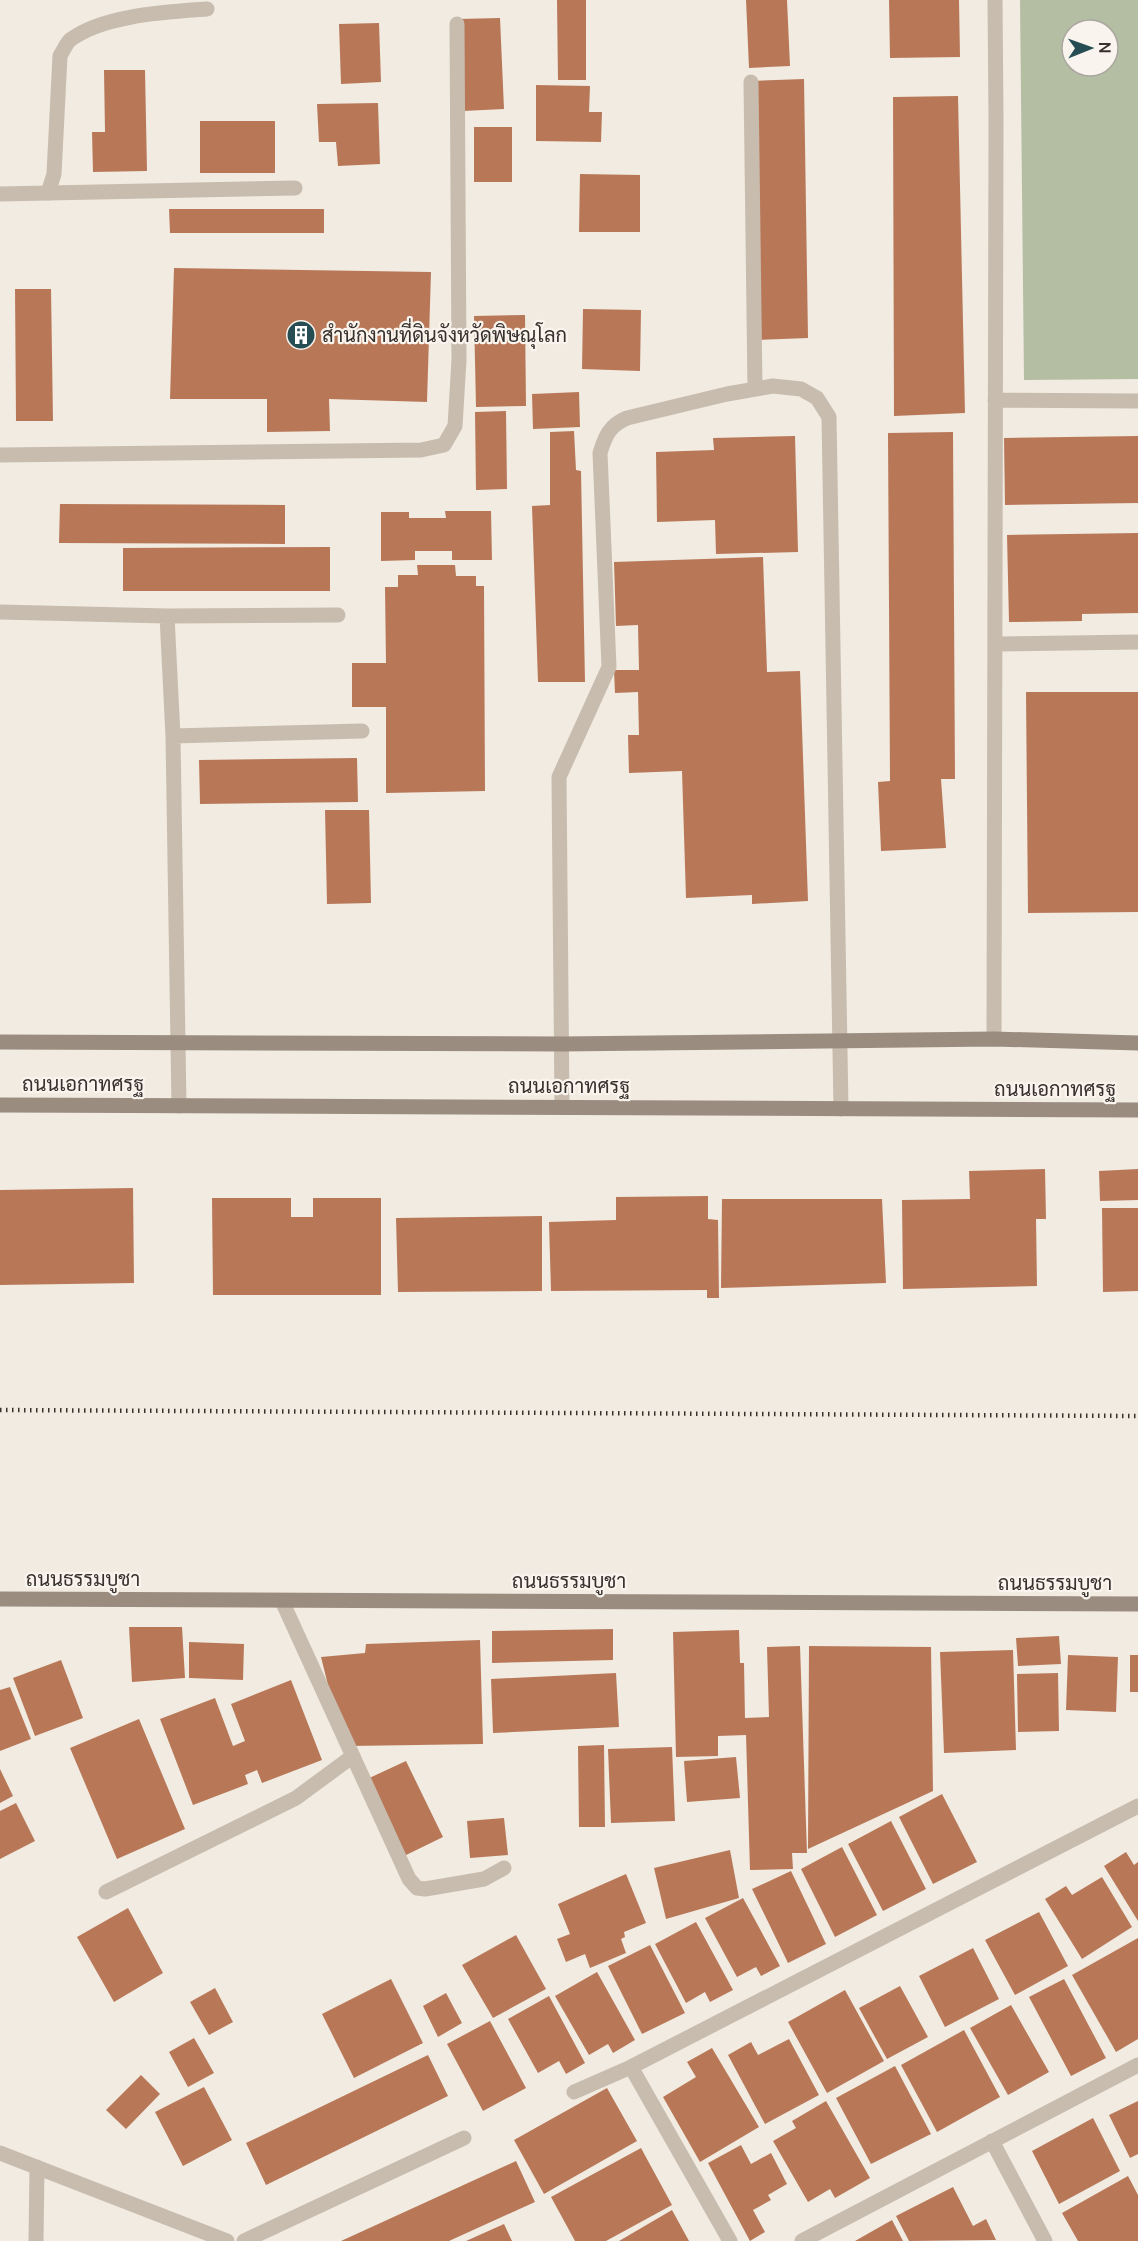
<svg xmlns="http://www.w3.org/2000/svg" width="1138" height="2241" font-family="Manrope,Sarabun,sans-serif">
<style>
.green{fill:#b3bea3;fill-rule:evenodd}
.building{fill:#b87858}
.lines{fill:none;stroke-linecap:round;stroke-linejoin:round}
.lane{stroke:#c8bcae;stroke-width:15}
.street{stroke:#c8bcae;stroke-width:15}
.secondary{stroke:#9b8c80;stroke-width:15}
.rail{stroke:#37302c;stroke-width:4.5;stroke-dasharray:1.5 4.5;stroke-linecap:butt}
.labels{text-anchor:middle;stroke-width:4.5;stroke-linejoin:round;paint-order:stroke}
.poi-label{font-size:20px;fill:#37302c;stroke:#f9f4ed;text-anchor:start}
.street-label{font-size:20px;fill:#37302c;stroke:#f9f4ed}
</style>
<rect width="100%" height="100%" fill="#f1ebe1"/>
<!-- green -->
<path class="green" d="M1020 0H1138V379L1024 380ZM1072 30H1108V66H1072Z"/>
<!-- building -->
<path class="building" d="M557 0H586V80H558Z
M746 0H787L790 66 749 68Z
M889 0H959L960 57 890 58Z
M500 18 504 109 463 111 459 19Z
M379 23 381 82 341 84 339 24Z
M104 70H145L147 171 93 172 92 132H105Z
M804 79 808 338 757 340 752 81Z
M536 85 590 86 589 112H602L601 142 536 141Z
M958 96 965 413 894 416 893 97Z
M378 103 380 164 338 166 336 142H319L317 104Z
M200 121H275V173H200Z
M474 127H512V182H474Z
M580 174 640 175V232H579Z
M169 209H324V233H170Z
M174 268 431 272 427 402 329 399 330 431 267 432V399H170Z
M15 289H51L53 421H16Z
M583 309 641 310 640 371 582 369Z
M525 315 526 406 476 407 474 316Z
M579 392 580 427 533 429 532 394Z
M506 411 507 489 476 490 475 412Z
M574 431 576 470 581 471 585 682H538L532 506 550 505V432Z
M953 432 955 779H941L946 848 881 851 878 782 890 781 888 433Z
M795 436 798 552 716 554 715 520 657 522 656 452 714 450 713 438Z
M1138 436V503L1005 505 1004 438Z
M60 504 285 505V544L59 543Z
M445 511H491L492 560H452V551H415V560L381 561V512H409V518H446Z
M1138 533V613L1082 614V621L1009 622 1007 535Z
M330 547V591H123V548Z
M763 557 767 672 800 671 808 901 752 904V895L686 898 682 771 629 773 628 735H639L638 692 615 693 614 670H639L638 625 616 626 614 562Z
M417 565H455L456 576H476V586H484L485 791 386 793V707H352V663H386L385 587H398V575H418Z
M1026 692H1138V912L1028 913Z
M357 758 358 802 200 804 199 760Z
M325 810H369L371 903 327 904Z
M1045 1169 1046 1219H1036L1037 1286 903 1289 902 1200 970 1199 969 1171Z
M1138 1169V1200L1100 1201 1099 1171Z
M133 1188 134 1283 0 1285V1190Z
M708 1196V1219L718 1220 719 1298H707V1290L551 1291 549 1222 616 1220V1197Z
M212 1198H291V1217H313V1198H381V1295H213Z
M722 1199H882L886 1283 721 1288Z
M1102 1208H1138V1291L1103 1292Z
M542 1216V1291L398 1292 396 1218Z
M129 1627H182L185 1678 132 1682Z
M613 1629V1660L492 1663V1631Z
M739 1630 740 1663H744L745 1718 769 1717 767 1647 800 1646 807 1853H792L793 1869 750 1870 746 1735 718 1736V1756L676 1757 673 1632Z
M1059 1636 1061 1664 1018 1666 1016 1638Z
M480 1640 483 1744 350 1746 333 1705 321 1657 365 1653 366 1644Z
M189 1642 244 1644 243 1680 189 1678Z
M809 1646 931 1647 933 1791 808 1849Z
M1013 1650 1016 1750 944 1753 940 1652Z
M1068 1655 1118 1657 1116 1712 1066 1710Z
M1130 1655H1138V1692H1130Z
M61 1660 83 1718 35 1736 13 1678Z
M616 1673 619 1727 493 1733 491 1679Z
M1058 1673 1059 1731 1018 1732 1017 1674Z
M291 1680 322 1760 262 1783 257 1770 245 1775 248 1784 193 1805 160 1719 215 1698 233 1746 245 1741 231 1704Z
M10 1687 31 1739 0 1751V1690Z
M139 1719 185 1829 117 1859 70 1748Z
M604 1745 605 1827H579L578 1746Z
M672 1747 675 1821 611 1823 608 1749Z
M736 1757 740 1798 687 1802 684 1761Z
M406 1761 443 1837 402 1857 365 1780Z
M0 1769 13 1796 0 1803Z
M942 1794 977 1862 933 1884 899 1817Z
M16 1803 35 1841 0 1859V1811Z
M504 1818 508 1855 470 1858 467 1821Z
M891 1821 926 1889 883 1911 848 1844Z
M842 1847 877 1915 835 1937 801 1869Z
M730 1850 739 1898 666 1919 654 1868Z
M1126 1852 1134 1865 1138 1862V1921L1104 1866Z
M791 1871 826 1944 788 1963 752 1889Z
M626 1874 646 1923 624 1932 625 1937 621 1939 626 1953 590 1968 585 1954 566 1962 557 1939 570 1934 558 1904Z
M1102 1877 1132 1927 1082 1959 1045 1899 1066 1886 1072 1895Z
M743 1898 780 1966 761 1976 756 1967 737 1977 705 1918Z
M128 1908 163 1973 114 2002 77 1937Z
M1039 1912 1068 1966 1015 1995 985 1940Z
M696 1922 733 1990 710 2002 705 1992 686 2003 655 1944Z
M516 1935 546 1989 493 2018 462 1965Z
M1138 1938V2039L1116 2052 1072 1975Z
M650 1945 685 2013 642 2034 608 1966Z
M973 1948 999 1999 945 2027 919 1976Z
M597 1972 635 2040 613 2053 608 2044 589 2055 555 1996Z
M391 1979 423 2043 354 2078 322 2014Z
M1064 1979 1106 2058 1071 2076 1029 1997Z
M900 1986 928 2037 887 2059 859 2008Z
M215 1988 233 2022 209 2035 190 2002Z
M845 1990 884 2061 827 2093 788 2022Z
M446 1993 462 2023 438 2037 423 2006Z
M549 1996 585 2063 566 2074 559 2061 538 2073 508 2019Z
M1011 2005 1049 2072 1008 2095 970 2028Z
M490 2021 526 2088 483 2111 447 2044Z
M964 2030 1000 2097 937 2132 901 2065Z
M194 2038 214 2073 188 2087 169 2052Z
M789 2039 819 2095 765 2124 728 2055 751 2042 758 2055Z
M712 2048 759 2127 700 2162 663 2097 696 2077 687 2062Z
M428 2055 448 2096 266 2185 246 2143Z
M895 2066 931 2134 871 2164 836 2098Z
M141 2075 160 2094 126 2129 106 2110Z
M204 2087 232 2140 183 2166 155 2112Z
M607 2088 637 2141 544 2194 514 2140Z
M826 2101 870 2178 835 2198 830 2189 808 2202 773 2141 796 2128 792 2121Z
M1138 2101V2154L1130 2158 1109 2115Z
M1093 2118 1120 2171 1059 2204 1032 2151Z
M741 2145 751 2164 771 2153 787 2184 768 2195 771 2200 753 2210 765 2232 750 2241 708 2163Z
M641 2148 672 2205 606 2241H575L551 2197Z
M516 2161 535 2202 449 2241H341Z
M1128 2176 1138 2195V2241H1078L1062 2213Z
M953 2187 973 2226 986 2219 996 2240 909 2241 896 2216Z
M672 2210 689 2241H619Z
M892 2220 903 2241H855Z
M504 2224 512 2241H466Z"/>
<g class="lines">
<!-- lane -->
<path class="lane" d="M751 82 755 389
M48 193 295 188
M995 400 1138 401
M0 455 421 450 444 445 455 426 459 360 457 24
M0 612 167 616 338 615
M167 616 173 736 179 1106
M995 644 1138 642
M173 736 362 731
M994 1039 996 120 995 0
M562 1107 559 777 609 667 600 453C605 436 610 425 627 418L727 394 773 386 801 389 817 398 829 417 841 1109"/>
<!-- street -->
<path class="street" d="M0 194 48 193 54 174 60 56C63 51 66 44 70 40 103 15 166 12 207 9
M282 1601 409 1879 417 1888 425 1889 484 1879 504 1868
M106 1892 296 1798 353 1756
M631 2067 730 2241
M574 2092 631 2067 1138 1806
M992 2141 1045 2241
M0 2153 227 2241
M36 2241 37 2167
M244 2241 464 2138
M802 2241 1138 2065"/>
<!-- secondary -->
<path class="secondary" d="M0 1042 562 1044 994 1039 1138 1043
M0 1105 1138 1110
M0 1599 1138 1604"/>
<!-- rail -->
<path class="rail" d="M0 1410 1138 1416"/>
</g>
<!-- icons -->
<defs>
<g id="building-disc" transform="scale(1.5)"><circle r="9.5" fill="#264d54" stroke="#f9f4ed"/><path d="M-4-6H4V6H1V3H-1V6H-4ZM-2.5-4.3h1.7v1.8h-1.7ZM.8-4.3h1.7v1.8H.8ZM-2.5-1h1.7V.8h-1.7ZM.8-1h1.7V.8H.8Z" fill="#fff"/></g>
</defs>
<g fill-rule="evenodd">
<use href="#building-disc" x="301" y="335"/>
</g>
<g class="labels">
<!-- poi labels -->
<g class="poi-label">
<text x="322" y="342">สำนักงานที่ดินจังหวัดพิษณุโลก</text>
</g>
<!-- street labels -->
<g class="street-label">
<text x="83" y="1091">ถนนเอกาทศรฐ</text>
<text x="569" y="1093">ถนนเอกาทศรฐ</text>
<text x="1055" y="1096">ถนนเอกาทศรฐ</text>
<text x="83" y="1586">ถนนธรรมบูชา</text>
<text x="569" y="1588">ถนนธรรมบูชา</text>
<text x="1055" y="1590">ถนนธรรมบูชา</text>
</g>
</g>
<!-- north arrow -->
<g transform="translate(1090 48) rotate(89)"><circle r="28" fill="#f9f4ed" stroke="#aba6a0" stroke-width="1.5"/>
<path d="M0-4.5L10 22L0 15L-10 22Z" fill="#264d54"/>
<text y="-9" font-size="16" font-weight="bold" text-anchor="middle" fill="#37302c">N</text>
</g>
</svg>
